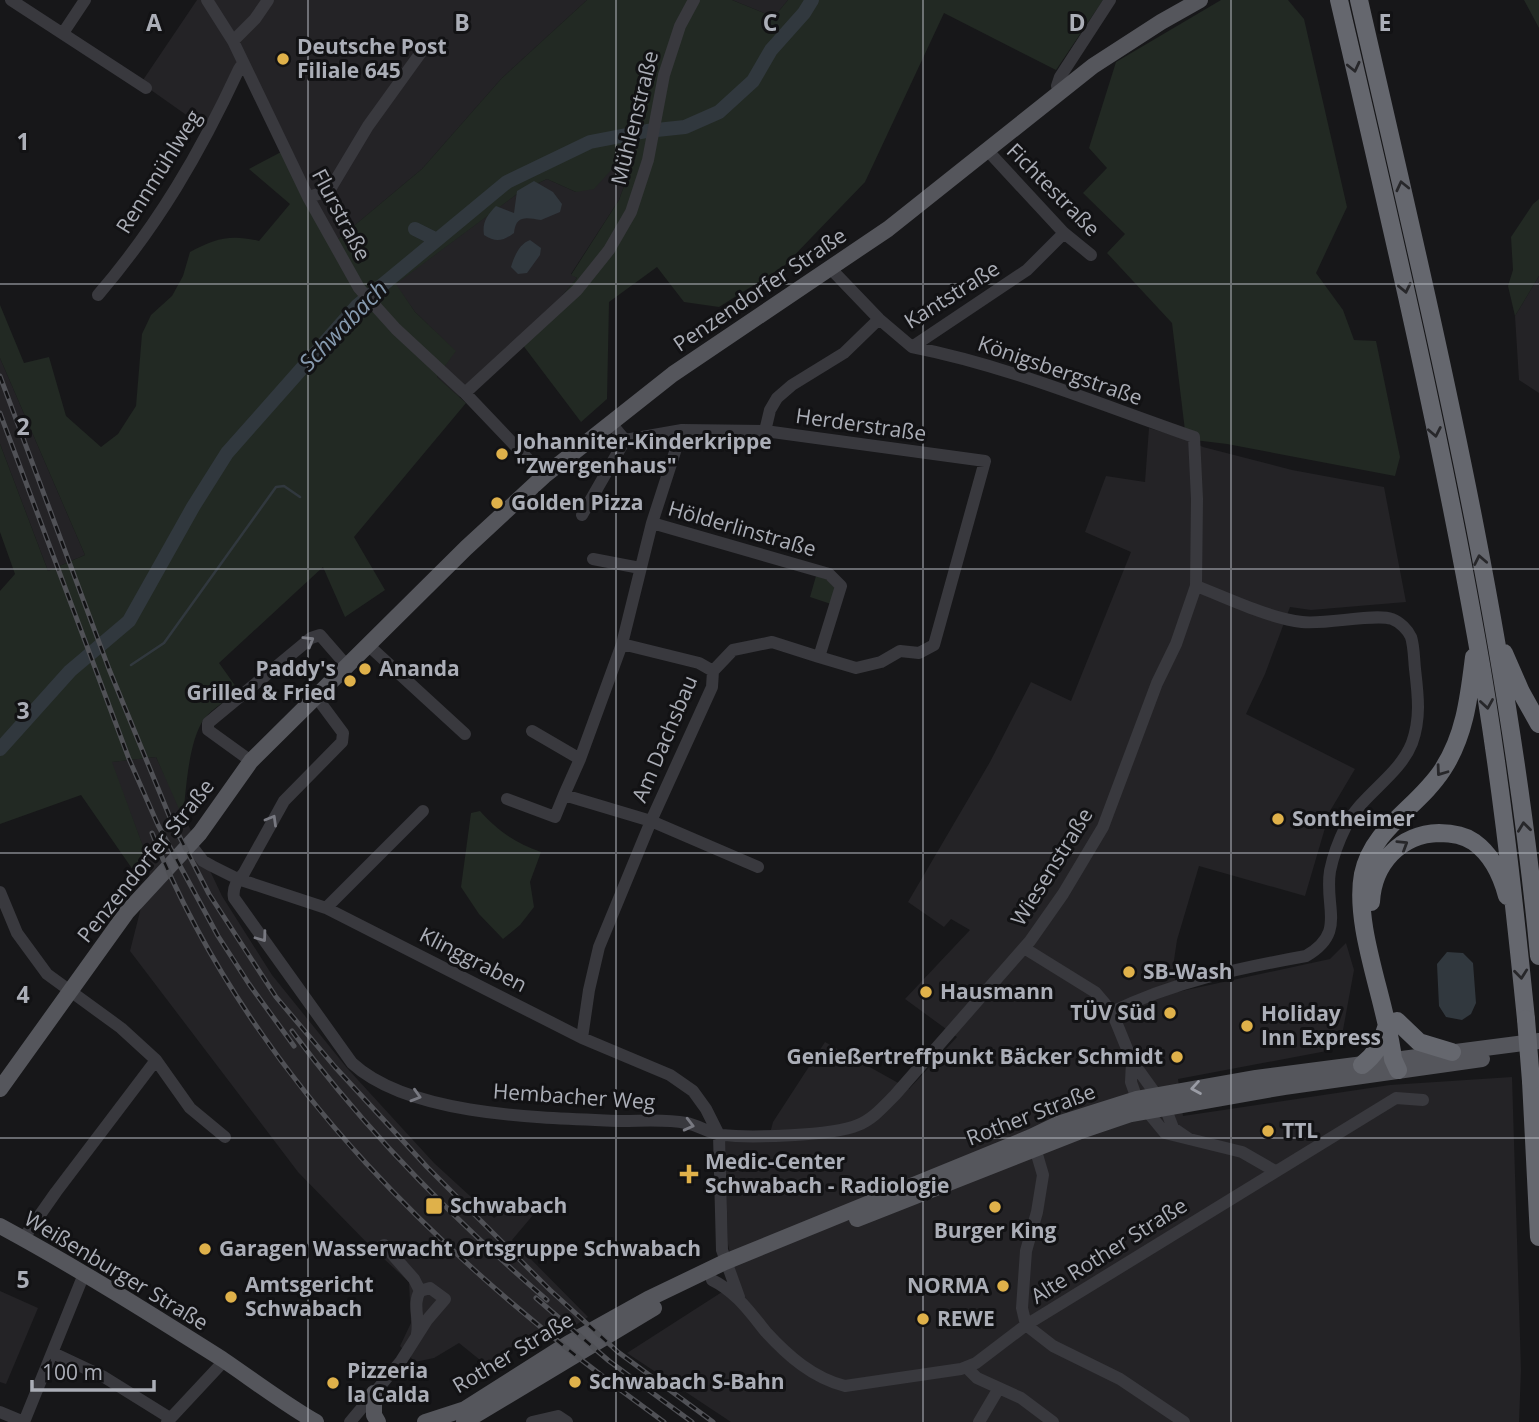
<svg xmlns="http://www.w3.org/2000/svg" width="1539" height="1422" font-family="'Open Sans',sans-serif">
<style>
.built{fill:#242326}
.green{fill:#222923}
.water{fill:#31383e}
.lines{fill:none;stroke-linecap:round;stroke-linejoin:round}
.stream{stroke:#31383e;stroke-width:2.5}
.river{stroke:#31383e;stroke-width:14}
.minor{stroke:#39393e;stroke-width:12}
.major{stroke:#55565c;stroke-width:16}
.highway{stroke:#65676e;stroke-width:18}
.rail-casing{stroke:#505156;stroke-width:5}
.rail{stroke:#121214;stroke-width:2.5;stroke-dasharray:8;stroke-linecap:butt}
.highway-bridge{stroke:#65676e;stroke-width:18}
.oneway{stroke:#27272a}
.oneway2{stroke:#787981}
.oneway3{stroke:#9a9ca5}
.grid{fill:none;stroke:#abaeb7;stroke-width:2;stroke-opacity:0.55}
.poi-dot{fill:#dfb14a;stroke:#121214;stroke-width:2.5}
.labels{text-anchor:middle;stroke-width:6;stroke-linejoin:round;paint-order:stroke}
.poi-label{font-size:21px;font-weight:bold;fill:#abaeb7;stroke:#121214;text-anchor:start}
.street-label{font-size:21px;fill:#abaeb7;stroke:#121214}
.water-label{font-size:23px;font-style:italic;fill:#869aaf;stroke:#121214}
.grid-label{font-size:23px;text-anchor:middle;font-weight:bold;fill:#abaeb7;stroke:#121214;stroke-width:6;stroke-linejoin:round;paint-order:stroke}
</style>
<rect width="100%" height="100%" fill="#171719"/>
<!-- built -->
<path class="built" d="M197 0H587L502 78 422 169 330 246 240 61 209 131 141 83Z
M732 0H788L774 17Z
M614 167 630 170 619 200 571 274 577 278 522 344 459 397 437 377 455 351 415 312 395 284 521 191 547 179 576 192Z
M1539 276V393L1519 380 1515 316Z
M0 358 85 555 48 571 0 444Z
M1149 428 1186 439 1203 447 1292 470 1384 487 1406 602 1311 610 1290 607 1265 674 1246 714 1355 769 1330 811 1305 896 1199 866 1177 940 1173 967 1177 992 1330 959 1346 943 1354 970 1343 1030 1332 1050 1178 1079 1183 1116 1390 1085 1512 1077 1521 1370 1519 1422H731L627 1353 736 1283 728 1244 725 1142 768 1141 773 1122 825 1042 909 1089 957 1037 905 999 970 930 951 919 944 927 908 902 990 762 1031 682 1071 701 1131 552 1085 532 1106 476 1145 482Z
M156 757 222 896 272 975 347 1068 434 1163 494 1218 518 1202 539 1208 512 1240 588 1317 547 1344 533 1333 485 1364 459 1343 434 1358 415 1362 400 1346 411 1323 409 1282 370 1246 298 1172 130 951 151 868 111 762Z
M0 1291 38 1308 6 1384 0 1382Z"/>
<!-- green -->
<path class="green" d="M587 0H732L774 17 788 0H1103L1056 70 944 13 865 182 784 266 719 307 684 302 657 267 609 302 607 399 581 422 522 344 577 278 571 275 619 200 630 170 614 167 594 189 576 192 547 179 521 191 396 284 415 312 456 351 437 377 466 403 354 537 385 590 345 617 323 567 219 663 239 691C228 699 213 708 204 719 188 742 186 791 183 818L156 757 112 762 151 868 140 880 81 795 0 824V591L15 574 0 532V444L48 571 85 555 0 358V305L24 363 49 357 66 416 101 447 118 434 136 406 142 334 151 315 172 296 183 276 190 252C215 238 231 234 259 241L290 204 249 169 283 151 331 245 422 169 502 78Z
M1221 0H1288L1304 19 1347 207 1316 273 1343 310 1354 340 1376 341 1400 457 1395 476 1227 444 1186 439 1172 323 1107 253 1125 234 1083 193 1107 168 1089 148 1116 62Z
M1524 0H1539V28Z
M1539 199V276L1515 316 1508 286 1513 270 1511 237 1533 204Z
M816 576 826 579 836 589 831 604 810 597Z
M480 811C498 831 515 843 541 852L530 882 534 907 520 925 503 939 479 914 461 887 471 813Z"/>
<!-- water -->
<path class="water" d="M534 181 553 192 562 204 560 212 541 220C527 218 516 214 514 233 503 241 496 243 484 235 482 223 487 215 496 206L514 213 517 191Z
M530 240 541 248 540 255 527 273 518 274 511 267C514 257 519 244 530 240Z
M1447 952 1463 953 1473 963 1476 1003 1471 1014 1462 1020 1446 1017 1439 1006 1437 964Z"/>
<g class="lines">
<!-- stream -->
<path class="stream" d="M131 665 164 643 276 487 284 486 300 497"/>
<!-- river -->
<path class="river" d="M415 229 437 240
M0 749 70 671 129 621 193 507 227 453 357 306 507 182 590 142 647 131 685 127 719 112 753 81 771 50 804 13 812 0"/>
<!-- minor -->
<path class="minor" d="M11 0 146 88
M207 0 233 41 308 197 359 288 396 329 465 393 544 476
M63 33 85 0
M233 41 255 19 268 0
M1060 92 1057 86 1060 77 1110 0
M988 151 1064 233 1091 255
M308 197 329 191 368 126 422 51
M831 269 879 319 912 347 1027 270 1064 233
M98 295C158 225 200 153 239 69L243 63
M465 393 577 290 609 250 631 212 648 160 664 75 680 26 694 0
M610 422 625 440 682 430 765 431 985 461 934 645 919 653 900 651 881 662 856 668 819 657
M682 430 652 523 829 574 841 586 819 657 772 642 733 650 713 671
M765 431 770 410 777 398 792 385 844 353 879 319
M582 515 625 440
M593 559 640 568
M622 644 652 523
M368 645 465 734
M713 671 699 663 622 644 580 759 564 795 651 821 758 867
M317 698 343 733 342 742 284 801 244 873C237 880 232 888 234 898L352 1063C410 1117 546 1118 622 1121 643 1121 666 1119 686 1123 698 1125 709 1133 721 1135 750 1138 832 1136 858 1125 873 1119 884 1106 895 1095L1030 941 1063 894 1103 827 1157 683 1176 644 1196 586 1197 499 1194 437C1101 405 1009 366 912 347
M532 731 580 759
M251 761 208 730V723L311 638 320 635 347 666
M507 799 555 817 564 795
M190 844 203 861 212 866 238 879 326 908 582 1038 670 1075 693 1091 706 1109 719 1135 722 1250 739 1297
M0 892 17 933 47 974 121 1028 156 1060 190 1108 225 1137
M326 908 423 811
M1024 948 1095 992 1112 1012 1132 1061 1165 1107 1173 1128 1189 1139
M1112 1012C1173 982 1239 968 1306 956 1347 932 1324 908 1330 871 1333 856 1339 840 1346 826 1362 794 1399 776 1412 743 1421 718 1418 695 1415 669 1414 660 1414 646 1411 637 1408 630 1400 622 1392 619 1375 613 1325 625 1302 622 1268 618 1228 598 1196 586
M582 1038 589 990 599 947 651 821 712 687 713 671
M1132 1061 1131 1082 1137 1099 1165 1133 1242 1152 1275 1171
M1033 1141 1043 1175 1037 1212 1026 1251 1022 1308 1026 1325 1053 1346 1120 1379 1184 1422
M23 1239 56 1192 156 1060
M384 1245 414 1279 420 1291
M712 1280C735 1291 750 1312 766 1332 788 1356 813 1378 845 1386L961 1369 976 1363 1026 1325 1396 1098 1423 1100
M417 1334C420 1319 412 1304 420 1291
M53 1353 104 1377 170 1418
M966 1367 977 1378 1021 1398 1053 1422
M0 1412 24 1422
M24 1422 84 1274
M167 1422 224 1361
M350 1422 401 1361 427 1320 445 1299 430 1288 420 1291
M532 1422 558 1416 567 1422
M979 1422 999 1388"/>
<!-- major -->
<path class="major" d="M0 1089 127 912 200 833 251 761 466 548 544 476 673 374 888 229 1093 66 1161 22 1200 0
M857 1219 1078 1132 1131 1114 1284 1087 1482 1059
M0 1226C76 1267 149 1313 222 1359 253 1380 283 1403 316 1422
M374 1393V1415L378 1422
M425 1422 465 1409 569 1343 648 1299 725 1262 1031 1137 1058 1124 1137 1099 1256 1078 1539 1041
M464 1422 654 1308"/>
<!-- highway -->
<path class="highway" d="M1339 0C1388 211 1438 423 1476 636 1499 763 1513 891 1526 1019
M1359 0C1431 316 1509 633 1539 956
M1504 653 1521 692 1539 724
M1371 902C1373 864 1400 834 1439 833 1451 833 1464 835 1474 842 1492 855 1502 877 1507 896
M1397 1021 1419 1042 1452 1052
M1362 1065C1375 1055 1382 1044 1386 1028
M1398 1070 1393 1059C1387 1003 1353 927 1363 874 1373 827 1418 808 1443 769 1465 735 1469 697 1474 657
M1531 1081 1539 1237"/>
<!-- rail casing -->
<g class="rail-casing">
<path id="rail" d="M0 376 109 669 171 820 209 894 276 997 335 1067 427 1167 550 1290 618 1352 713 1422
M0 413 129 759 158 825 218 936 249 984 294 1046
M152 833C251 1080 452 1269 664 1422
M292 1031C365 1130 454 1220 547 1300
M536 1298 609 1361 692 1422"/>
</g>
<!-- rail -->
<use href="#rail" class="rail"/>
<!-- highway-bridge -->
<path class="highway-bridge" d="M1526 1019 1531 1081"/>
</g>
<!-- one-way arrows -->
<defs><path id="oneway-chevron" d="M-2-3.5L2.5 0L-2 3.5" fill="none" stroke-width="1.6" stroke-linecap="round" stroke-linejoin="round" transform="scale(1.75)"/></defs>
<g class="oneway">
<use href="#oneway-chevron" transform="translate(1354 67) rotate(77)"/>
<use href="#oneway-chevron" transform="translate(1402 186) rotate(-103)"/>
<use href="#oneway-chevron" transform="translate(1405 288) rotate(78)"/>
<use href="#oneway-chevron" transform="translate(1435 432) rotate(79)"/>
<use href="#oneway-chevron" transform="translate(1480 560) rotate(-101)"/>
<use href="#oneway-chevron" transform="translate(1487 704) rotate(81)"/>
<use href="#oneway-chevron" transform="translate(1441 771) rotate(126)"/>
<use href="#oneway-chevron" transform="translate(1524 827) rotate(-97)"/>
<use href="#oneway-chevron" transform="translate(1403 845) rotate(-32)"/>
<use href="#oneway-chevron" transform="translate(1521 974) rotate(84)"/>
</g>
<g class="oneway2">
<use href="#oneway-chevron" transform="translate(309 641) rotate(-31)"/>
<use href="#oneway-chevron" transform="translate(272 820) rotate(-60)"/>
<use href="#oneway-chevron" transform="translate(262 937) rotate(54)"/>
<use href="#oneway-chevron" transform="translate(416 1096) rotate(17)"/>
<use href="#oneway-chevron" transform="translate(689 1125) rotate(14)"/>
</g>
<use class="oneway3" href="#oneway-chevron" transform="translate(1196 1088) rotate(171)"/>
<!-- grid -->
<path class="grid" d="M308 0V1422M616 0V1422M923 0V1422M1231 0V1422M0 284H1539M0 569H1539M0 853H1539M0 1138H1539"/>
<!-- markers -->
<g class="poi-dot">
<circle cx="283" cy="59" r="7"/>
<circle cx="502" cy="454" r="7"/>
<circle cx="497" cy="503" r="7"/>
<circle cx="365" cy="669" r="7"/>
<circle cx="350" cy="681" r="7"/>
<circle cx="1278" cy="819" r="7"/>
<circle cx="1129" cy="972" r="7"/>
<circle cx="926" cy="992" r="7"/>
<circle cx="1170" cy="1013" r="7"/>
<circle cx="1247" cy="1026" r="7"/>
<circle cx="1177" cy="1057" r="7"/>
<circle cx="1268" cy="1131" r="7"/>
<path d="M685.5 1163.5h7v7h7v7h-7v7h-7v-7h-7v-7h7z"/>
<rect x="425" y="1197" width="18" height="18" rx="3.5"/>
<circle cx="995" cy="1207" r="7"/>
<circle cx="205" cy="1249" r="7"/>
<circle cx="1003" cy="1286" r="7"/>
<circle cx="231" cy="1297" r="7"/>
<circle cx="923" cy="1319" r="7"/>
<circle cx="575" cy="1382" r="7"/>
<circle cx="333" cy="1383" r="7"/>
</g>
<g class="labels">
<!-- poi labels -->
<g class="poi-label">
<text x="297" y="54">Deutsche Post<tspan x="297" dy="24">Filiale 645</tspan></text>
<text x="516" y="449">Johanniter-Kinderkrippe<tspan x="516" dy="24">"Zwergenhaus"</tspan></text>
<text x="511" y="510">Golden Pizza</text>
<text x="336" y="676" text-anchor="end">Paddy's<tspan x="336" dy="24">Grilled &amp; Fried</tspan></text>
<text x="379" y="676">Ananda</text>
<text x="1292" y="826">Sontheimer</text>
<text x="1143" y="979">SB-Wash</text>
<text x="940" y="999">Hausmann</text>
<text x="1156" y="1020" text-anchor="end">TÜV Süd</text>
<text x="1261" y="1021">Holiday<tspan x="1261" dy="24">Inn Express</tspan></text>
<text x="1163" y="1064" text-anchor="end">Genießertreffpunkt Bäcker Schmidt</text>
<text x="1282" y="1138">TTL</text>
<text x="705" y="1169">Medic-Center<tspan x="705" dy="24">Schwabach - Radiologie</tspan></text>
<text x="450" y="1213">Schwabach</text>
<text x="995" y="1238" text-anchor="middle">Burger King</text>
<text x="219" y="1256">Garagen Wasserwacht Ortsgruppe Schwabach</text>
<text x="245" y="1292">Amtsgericht<tspan x="245" dy="24">Schwabach</tspan></text>
<text x="989" y="1293" text-anchor="end">NORMA</text>
<text x="937" y="1326">REWE</text>
<text x="347" y="1378">Pizzeria<tspan x="347" dy="24">la Calda</tspan></text>
<text x="589" y="1389">Schwabach S-Bahn</text>
</g>
<!-- street labels -->
<g class="street-label">
<text transform="translate(635 118) rotate(-76)" y="7">Mühlenstraße</text>
<text transform="translate(159 172) rotate(-58)" y="7">Rennmühlweg</text>
<text transform="translate(1053 190) rotate(45)" y="7">Fichtestraße</text>
<text transform="translate(341 215) rotate(62)" y="7">Flurstraße</text>
<text transform="translate(760 290) rotate(-34)" y="7">Penzendorfer Straße</text>
<text transform="translate(952 295) rotate(-32)" y="7">Kantstraße</text>
<text transform="translate(1060 371) rotate(19)" y="7">Königsbergstraße</text>
<text transform="translate(861 425) rotate(8)" y="7">Herderstraße</text>
<text transform="translate(742 529) rotate(16)" y="7">Hölderlinstraße</text>
<text transform="translate(665 739) rotate(-67)" y="7">Am Dachsbau</text>
<text transform="translate(146 861) rotate(-51)" y="7">Penzendorfer Straße</text>
<text transform="translate(1052 867) rotate(-58)" y="7">Wiesenstraße</text>
<text transform="translate(473 960) rotate(27)" y="7">Klinggraben</text>
<text transform="translate(574 1097) rotate(4)" y="7">Hembacher Weg</text>
<text transform="translate(1031 1115) rotate(-21)" y="7">Rother Straße</text>
<text transform="translate(1109 1251) rotate(-32)" y="7">Alte Rother Straße</text>
<text transform="translate(116 1271) rotate(31)" y="7">Weißenburger Straße</text>
<text transform="translate(513 1353) rotate(-31)" y="7">Rother Straße</text>
</g>
<!-- water labels -->
<g class="water-label">
<text transform="translate(343 326) rotate(-46)" y="8">Schwabach</text>
</g>
</g>
<g class="grid-label">
<text x="154" y="31">A</text>
<text x="462" y="31">B</text>
<text x="770" y="31">C</text>
<text x="1077" y="31">D</text>
<text x="1385" y="31">E</text>
<text x="23" y="150">1</text>
<text x="23" y="435">2</text>
<text x="23" y="719">3</text>
<text x="23" y="1003">4</text>
<text x="23" y="1288">5</text>
</g>
<!-- scale -->
<path d="M32 1380v10h122v-10" fill="none" stroke="#abaeb7" stroke-width="3.5"/>
<text x="42" y="1380" font-size="21" fill="#abaeb7" stroke="#121214" stroke-width="5" paint-order="stroke">100 m</text>
</svg>
